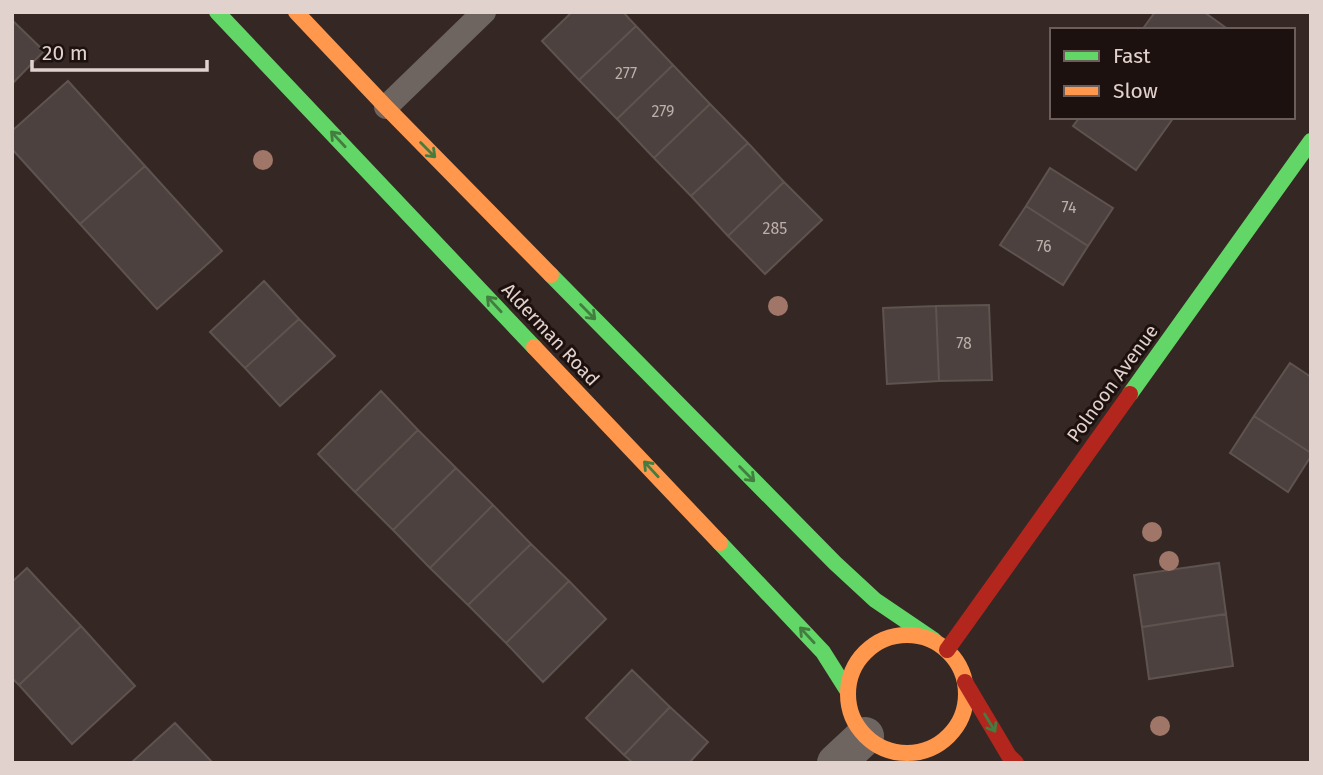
<svg xmlns="http://www.w3.org/2000/svg" width="1323" height="775" font-family="'Fira Sans',sans-serif">
<style>
.building{fill:#4c413e;stroke:#5f534f;stroke-width:2}
.lines{fill:none;stroke-linecap:round;stroke-linejoin:round}
.lane{stroke:#6e6460;stroke-width:24}
.street{stroke:#6e6460;stroke-width:38}
.fast{stroke:#63d668;stroke-width:16}
.slow{stroke:#ff974d;stroke-width:16}
.jam{stroke:#b3261e;stroke-width:16}
.tree{fill:#a07668}
.oneway{stroke:#437d40}
.labels{text-anchor:middle;stroke-width:6;stroke-linejoin:round;paint-order:stroke}
.number-label{font-size:16px;fill:#bcaea9}
.street-label{font-size:19px;fill:#e2d2cd;stroke:#1c110e}
</style>
<rect width="100%" height="100%" fill="#352824"/>
<!-- building -->
<path class="building" d="M572 12H623L636 26 579 80 542 41Z
M1155 12H1204L1229 30H1142Z
M12 20 44 51 12 84Z
M636 26 673 65 617 119 579 80Z
M673 65 710 104 654 158 617 119Z
M68 81 145 166 80 224 12 149V131Z
M710 104 748 143 691 196 654 158Z
M1080 117H1174L1136 170 1073 126Z
M748 143 784 182 728 236 691 196Z
M145 166 222 251 157 309 80 224Z
M1050 168 1113 208 1088 246 1026 206Z
M784 182 822 220 765 274 728 236Z
M1026 206 1088 246 1063 285 1000 245Z
M264 281 299 319 245 368 210 332Z
M989 305 992 380 939 381 936 306Z
M936 306 939 381 887 384 883 308Z
M299 319 335 356 280 406 245 368Z
M1290 363 1311 377V453L1254 416Z
M381 391 418 430 355 492 318 454Z
M1254 416 1311 453V456L1288 492 1230 453Z
M418 430 456 468 393 530 355 492Z
M456 468 493 505 430 568 393 530Z
M493 505 531 544 468 605 430 568Z
M531 544 569 581 506 643 468 605Z
M1219 563 1226 614 1142 627 1134 575Z
M27 568 81 626 19 685 12 678V582Z
M569 581 606 619 543 682 506 643Z
M1226 614 1233 666 1149 679 1142 627Z
M81 626 135 686 72 744 19 685Z
M632 670 670 707 624 755 586 718Z
M670 707 708 742 689 763H633L624 755Z
M175 723 213 763H131Z"/>
<g class="lines">
<!-- lane -->
<path class="lane" d="M386 107 484 12"/>
<!-- street -->
<path class="street" d="M836 763 865 736"/>
<!-- fast -->
<path class="fast" d="M217 12 534 347
M551 275 835 563 875 600 934 640
M1130 394 1311 141
M720 543 823 652 847 690"/>
<!-- slow -->
<path class="slow" d="M296 12 386 107 551 275
M534 347 720 543
M848 694a59 59 0 1 1 118 0a59 59 0 1 1-118 0Z"/>
<!-- jam -->
<path class="jam" d="M947 650 1130 394
M965 682 1009 756 1016 763"/>
</g>
<!-- trees -->
<g class="tree">
<circle cx="263" cy="160" r="10"/>
<circle cx="778" cy="306" r="10"/>
<circle cx="1152" cy="532" r="10"/>
<circle cx="1169" cy="561" r="10"/>
<circle cx="1160" cy="726" r="10"/>
</g>
<!-- one-way arrows -->
<defs><path id="oneway-shaft" d="M-6 0H5M1.5-3L5.5 0L1.5 3" fill="none" stroke-width="1.6" stroke-linecap="round" stroke-linejoin="round" transform="scale(1.75)"/></defs>
<g class="oneway">
<use href="#oneway-shaft" transform="translate(338 139) rotate(-133)"/>
<use href="#oneway-shaft" transform="translate(428 150) rotate(45)"/>
<use href="#oneway-shaft" transform="translate(494 304) rotate(-133)"/>
<use href="#oneway-shaft" transform="translate(588 312) rotate(45)"/>
<use href="#oneway-shaft" transform="translate(651 469) rotate(-133)"/>
<use href="#oneway-shaft" transform="translate(747 474) rotate(45)"/>
<use href="#oneway-shaft" transform="translate(807 635) rotate(-133)"/>
<use href="#oneway-shaft" transform="translate(990 723) rotate(59)"/>
</g>
<g class="labels">
<!-- number labels -->
<g class="number-label">
<text x="626" y="79">277</text>
<text x="663" y="117">279</text>
<text x="1069" y="213">74</text>
<text x="775" y="234">285</text>
<text x="1044" y="252">76</text>
<text x="964" y="349">78</text>
</g>
<!-- street labels -->
<g class="street-label">
<text transform="translate(551 334) rotate(47)" y="7">Alderman Road</text>
<text transform="translate(1112 383) rotate(-54)" y="7">Polnoon Avenue</text>
</g>
</g>
<!-- border -->
<rect width="1323" height="775" fill="none" stroke="#e2d2cd" stroke-width="28"/>
<!-- legend -->
<rect x="1050" y="28" width="245" height="91" fill="#1c110e" stroke="#6b5e5a" stroke-width="2"/>
<rect x="1064" y="51" width="35" height="10" fill="#63d668" stroke="#6b5e5a" stroke-width="2"/>
<text x="1113" y="63" font-size="21" fill="#e2d2cd">Fast</text>
<rect x="1064" y="86" width="35" height="10" fill="#ff974d" stroke="#6b5e5a" stroke-width="2"/>
<text x="1113" y="98" font-size="21" fill="#e2d2cd">Slow</text>
<!-- scale -->
<path d="M32 60v10h175v-10" fill="none" stroke="#e2d2cd" stroke-width="3.5"/>
<text x="42" y="60" font-size="21" fill="#e2d2cd" stroke="#1c110e" stroke-width="5" paint-order="stroke">20 m</text>
</svg>
